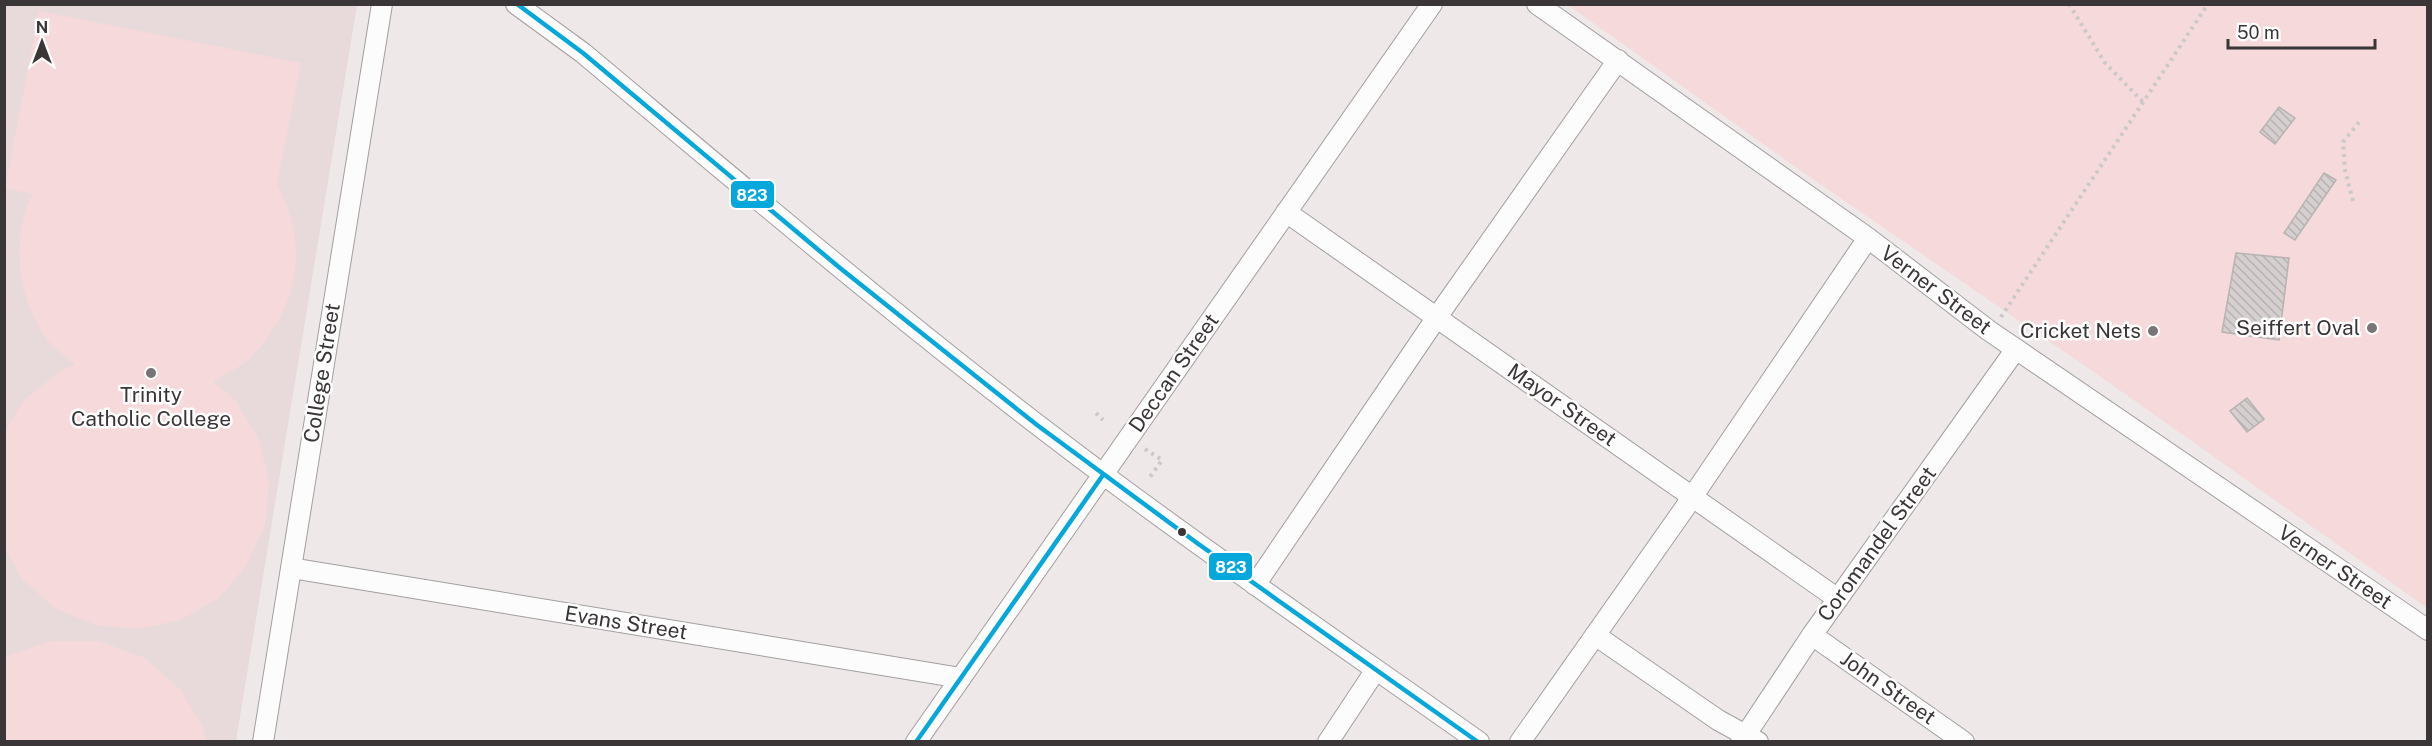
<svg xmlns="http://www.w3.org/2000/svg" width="2432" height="746" font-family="'Public Sans',sans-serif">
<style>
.built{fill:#e8d9da}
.park{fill:#f5d9db}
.building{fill:url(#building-back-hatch);stroke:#b7b3b3;stroke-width:1.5}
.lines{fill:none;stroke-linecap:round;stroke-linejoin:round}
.minor-casing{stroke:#a39e9f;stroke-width:22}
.path{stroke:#cbc8c9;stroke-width:4;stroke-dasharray:3 4.5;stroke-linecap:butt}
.minor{stroke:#fdfcfc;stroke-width:20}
.bus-1-casing{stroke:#fff;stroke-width:9}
.bus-1{stroke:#06a8dc;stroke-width:4.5}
.poi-dot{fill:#797475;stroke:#fff;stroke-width:2}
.bus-dot{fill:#3a3536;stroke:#fff;stroke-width:2}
.labels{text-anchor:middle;stroke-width:5;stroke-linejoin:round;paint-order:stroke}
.street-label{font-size:21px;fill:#3a3536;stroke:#fff}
.poi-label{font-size:21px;fill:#3a3536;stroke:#fff;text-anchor:end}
.line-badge{stroke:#fff;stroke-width:2}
.badge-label{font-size:16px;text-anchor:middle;font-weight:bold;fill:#fff}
</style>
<defs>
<pattern id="building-back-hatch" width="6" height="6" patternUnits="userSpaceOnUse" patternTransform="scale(1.5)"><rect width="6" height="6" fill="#d5cfd0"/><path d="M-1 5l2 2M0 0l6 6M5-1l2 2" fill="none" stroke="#b8b2b3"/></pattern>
</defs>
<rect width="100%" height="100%" fill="#efe8e9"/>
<!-- built -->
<path class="built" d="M4 5H357L236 741H5Z"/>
<!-- park -->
<path class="park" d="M1568 5H2427V608L2104 379 1804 173Z
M39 11 301 63 277 184C311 245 298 312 248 360 238 369 224 374 213 381L237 402 259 440 269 482 265 525 247 565 219 598 181 620 138 629 95 625 55 608 22 579 5 549V432L23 401 61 370 75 365C67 357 57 351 50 343 18 304 9 238 33 194L5 188Z
M50 641H99L145 658 181 690 203 727 207 741H5V657Z"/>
<!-- building -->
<path class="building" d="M2279 107 2295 118 2275 144 2260 132Z
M2324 173 2336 180 2295 240 2284 233Z
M2236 253 2289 258 2279 340 2222 332Z
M2247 398 2264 419 2247 432 2230 411Z"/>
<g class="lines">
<!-- minor casing -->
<g class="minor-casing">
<path id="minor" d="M516 4 583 53C754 196 925 342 1104 475 1227 567 1353 653 1479 742
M1537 4 1868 238 1988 330 2428 630
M1286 212 1838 599
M291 568 961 678
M1255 585 1437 317 1618 60
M1595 635 1718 720 1758 742
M1812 635 1964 742
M263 742 382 4
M916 742 1432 4
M1328 742 1375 671
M1520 742 1682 512 1868 238
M1741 742 1812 635 2016 349"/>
</g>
<!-- path -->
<path class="path" d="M2069 4 2105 63 2143 102
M2353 201 2345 170 2343 142 2360 121
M2001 317 2208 4
M1096 413 1103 420
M1145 449 1162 460 1150 477"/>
<!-- minor -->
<use href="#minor" class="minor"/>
<!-- bus-1 casing -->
<g class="bus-1-casing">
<path id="bus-1" d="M517 4 583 53 840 268 1037 425 1197 543 1478 742
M916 742 1103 475"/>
</g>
<!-- bus-1 -->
<use href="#bus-1" class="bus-1"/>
</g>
<!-- markers -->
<g class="poi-dot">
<circle cx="2372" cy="328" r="6"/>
<circle cx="2153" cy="331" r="6"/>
<circle cx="151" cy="373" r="6"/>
</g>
<circle class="bus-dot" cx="1182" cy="532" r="5"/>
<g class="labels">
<!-- street labels -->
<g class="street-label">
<text transform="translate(1936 290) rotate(37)" y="7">Verner Street</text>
<text transform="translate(322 373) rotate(-81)" y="7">College Street</text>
<text transform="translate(1174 373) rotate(-55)" y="7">Deccan Street</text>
<text transform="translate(1562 405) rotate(35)" y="7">Mayor Street</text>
<text transform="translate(1877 544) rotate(-54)" y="7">Coromandel Street</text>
<text transform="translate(2335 567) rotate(34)" y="7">Verner Street</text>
<text transform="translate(626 623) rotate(9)" y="7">Evans Street</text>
<text transform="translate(1888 688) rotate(35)" y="7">John Street</text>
</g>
<!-- poi labels -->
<g class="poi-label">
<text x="2360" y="335">Seiffert Oval</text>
<text x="2141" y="338">Cricket Nets</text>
<text x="151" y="402" text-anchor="middle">Trinity<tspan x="151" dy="24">Catholic College</tspan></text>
</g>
</g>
<g class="line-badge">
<rect x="730" y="180" width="45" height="29" rx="6" fill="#06a8dc"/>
<rect x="1208" y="552" width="45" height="29" rx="6" fill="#06a8dc"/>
</g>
<g class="badge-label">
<text x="752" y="201">823</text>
<text x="1231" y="573">823</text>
</g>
<!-- border -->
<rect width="2432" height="746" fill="none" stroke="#3a3536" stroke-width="12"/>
<!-- north arrow -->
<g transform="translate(42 42)" stroke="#ffffff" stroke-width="4.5" paint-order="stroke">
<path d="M0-4.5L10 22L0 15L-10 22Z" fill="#3a3536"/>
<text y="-9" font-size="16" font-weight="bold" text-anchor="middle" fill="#3a3536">N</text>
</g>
<!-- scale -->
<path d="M2228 39v9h147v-9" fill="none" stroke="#3a3536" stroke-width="3"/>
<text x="2237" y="39" font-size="18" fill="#3a3536" stroke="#ffffff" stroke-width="4.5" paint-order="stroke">50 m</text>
</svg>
